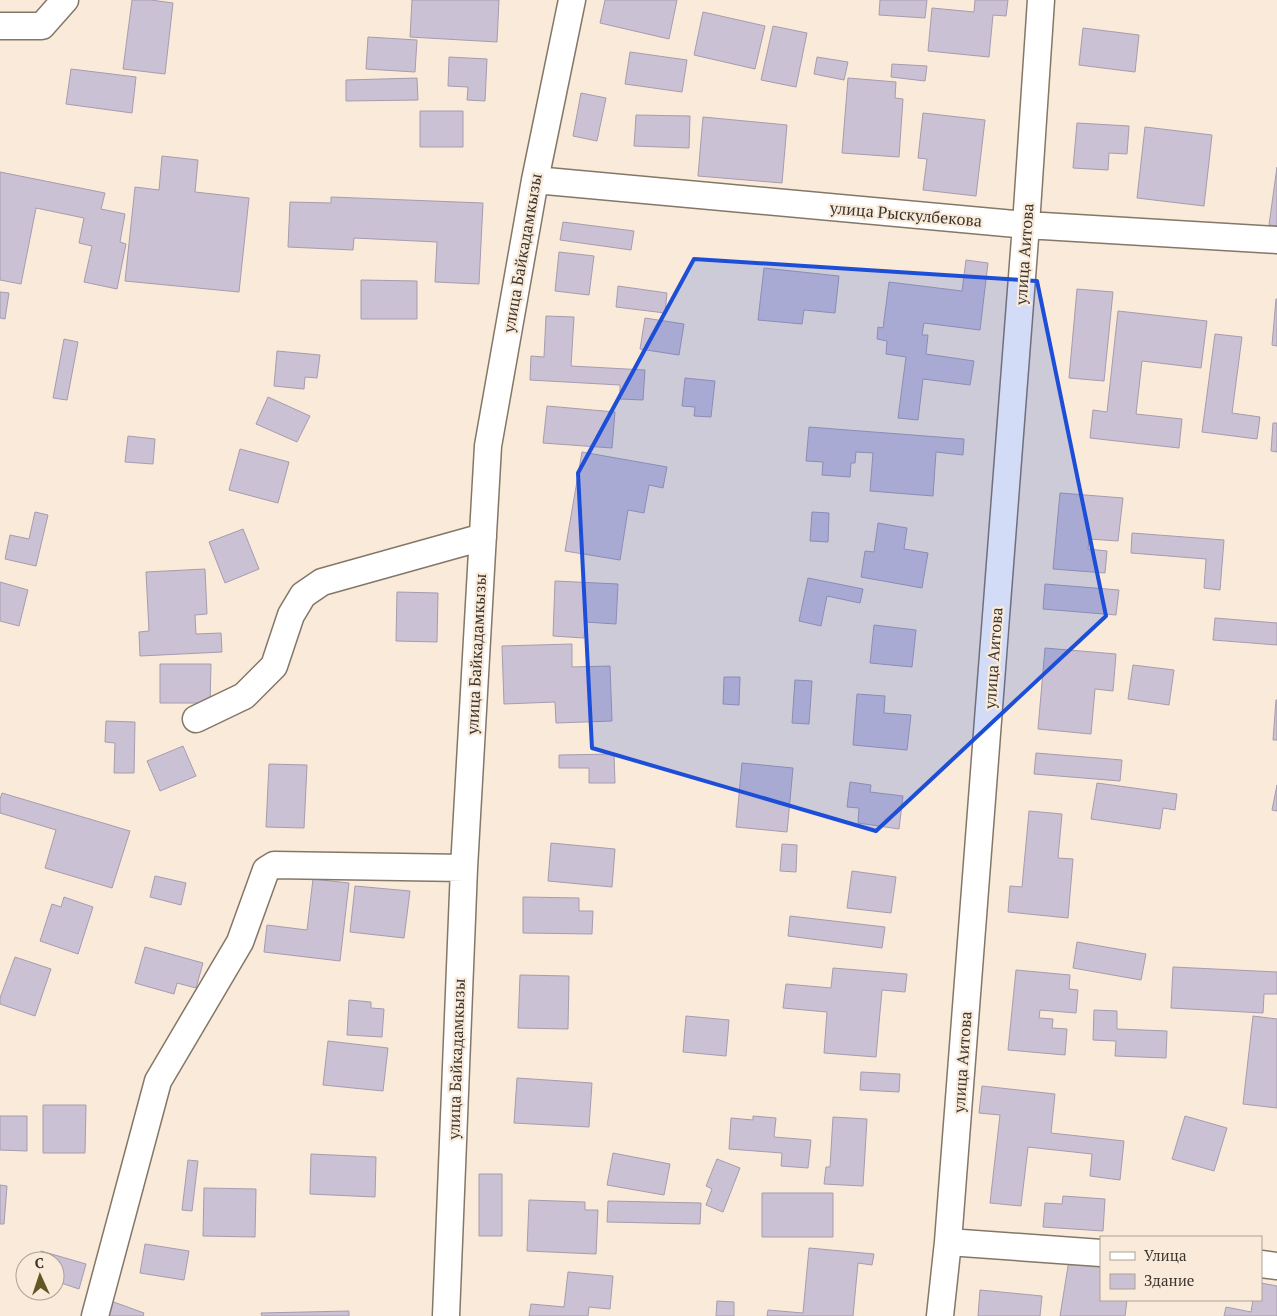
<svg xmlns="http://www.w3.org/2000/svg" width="1277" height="1316" font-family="'PT Serif',serif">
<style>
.building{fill:#cbc1d4;stroke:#a69cae}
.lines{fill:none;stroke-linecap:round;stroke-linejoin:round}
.minor-casing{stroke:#847768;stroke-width:29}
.minor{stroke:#fff;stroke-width:26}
.marked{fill:#1d4ed8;fill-opacity:0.2;stroke:#1d4ed8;stroke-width:4;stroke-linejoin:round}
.labels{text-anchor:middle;stroke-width:4.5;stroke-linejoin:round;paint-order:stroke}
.street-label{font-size:16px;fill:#3a352e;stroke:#f9ead9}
</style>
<rect width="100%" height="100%" fill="#f9ead9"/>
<!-- building -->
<path class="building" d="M132 0H151L173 3 165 74 123 69Z
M412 0H499L497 42 410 37Z
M605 0H677L669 39 600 23Z
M880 0H927L925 18 879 15Z
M975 0H1008L1006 16 993 15 989 57 928 51 932 8 974 12Z
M703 12 765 26 755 69 694 55Z
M773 26 807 33 796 87 761 80Z
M1083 28 1139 35 1135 72 1079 65Z
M368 37 417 40 415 72 366 69Z
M630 52 687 60 682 92 625 84Z
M449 57 487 59 485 101 467 100 468 87 448 86Z
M817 57 848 62 844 80 814 74Z
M892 64 927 66 925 81 891 77Z
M71 69 136 77 132 113 66 104Z
M417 78 418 100 346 101V80Z
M848 78 896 82 895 98 903 99 899 157 842 153Z
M581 93 606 98 597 141 573 136Z
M420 111H463V147H420Z
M923 113 985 120 976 196 923 190 927 159 918 158Z
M636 115 690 116 689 148 634 146Z
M703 117 787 125 782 183 698 176Z
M1077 123 1129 126 1127 154 1109 153 1108 170 1073 168Z
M1145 127 1212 135 1204 206 1137 198Z
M162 156 198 160 195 192 249 198 239 292 125 281 135 187 159 190Z
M1277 167V226L1269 225Z
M0 172 105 193 101 209 125 214 120 242 126 244 117 289 84 282 92 246 79 243 84 218 36 208 21 284 0 280Z
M331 197 483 203 479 284 435 282 437 242 354 238 353 250 288 247 290 202 331 203Z
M563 222 634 231 631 250 560 240Z
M559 252 594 256 589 295 555 291Z
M966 260 988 263 980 330 924 323 922 335H928L926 354 974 361 970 385 923 379 918 420 898 418 906 357 886 354 887 341 877 339 878 327 883 328 889 282 962 291Z
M764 268 839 276 835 313 804 310 802 324 758 320Z
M361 280 417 281V319H361Z
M618 286 667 293 665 313 616 307Z
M1077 289 1113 292 1104 381 1069 378Z
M0 292 9 293 5 319 0 318Z
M1276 299H1277V346L1272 345Z
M1118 311 1207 321 1201 368 1142 361 1136 414 1182 419 1179 448 1090 438 1093 410 1107 412Z
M546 316 574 317 571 366 645 370 643 400 620 399V385L530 380 531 356 544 357Z
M645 318 684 324 679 355 640 349Z
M1215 334 1242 337 1232 413 1260 417 1257 439 1202 432Z
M64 339 78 342 67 400 53 398Z
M277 351 320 355 317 378 305 377 304 389 274 386Z
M685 378 715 381 711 417 694 416 695 407 682 406Z
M268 397 310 416 297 442 256 424Z
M547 406 615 412 612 448 543 443Z
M1273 423H1277V452L1271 451Z
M809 427 964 439 963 455 936 452 933 496 870 491 873 453 856 452 855 463H851L850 477 822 475 823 462 806 461Z
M128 436 155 439 153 464 125 462Z
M240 449 289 462 278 503 229 490Z
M582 452 667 467 663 488 649 485 644 513 628 510 620 560 565 551Z
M1060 493 1123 498 1118 541 1089 539 1088 549 1107 551 1105 573 1053 569Z
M35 512 48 515 36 566 5 559 10 535 29 539Z
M812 512 829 513 828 542 810 541Z
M878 523 907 528 904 549 928 553 922 588 861 577 865 551 874 552Z
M243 529 259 569 225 583 209 542Z
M1132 533 1224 540 1220 590 1204 588 1206 559 1131 553Z
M205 569 207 614 195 615 196 634 221 633 222 652 140 656 139 632 149 631 146 572Z
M808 578 863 589 860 603 827 596 821 626 799 621Z
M555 581 618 584 616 624 585 622 584 638 553 636Z
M0 582 28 590 19 626 0 621Z
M1045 584 1119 590 1116 615 1043 609Z
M397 592 438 593 437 642 396 641Z
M1215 618 1277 623V645L1213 640Z
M874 625 916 630 912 667 870 663Z
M572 644V667L610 666 612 721 556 723 555 702 504 704 502 646Z
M1045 648 1116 654 1113 691 1095 689 1091 734 1038 729Z
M160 664H211L210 703H160Z
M1133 665 1174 670 1169 705 1128 699Z
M724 677H740L739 705 723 704Z
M795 680 812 681 809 724 792 723Z
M857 694 885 696 884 713 911 715 907 750 853 745Z
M1276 700H1277V740H1273Z
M106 721 135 722 134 773H114L115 743 105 742Z
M183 746 196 776 160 791 147 761Z
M1036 753 1122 760 1120 781 1034 774Z
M614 754 615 783H589V768H559V755Z
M742 763 793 768 787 832 736 827Z
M269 764 307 765 304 828 266 827Z
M850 782 871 785 870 792 903 796 899 829 858 823 859 808 847 807Z
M1097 783 1177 794 1175 810 1163 808 1160 829 1091 819Z
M1277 785V811L1272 810Z
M2 793 130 831 112 888 45 868 56 830 0 813V799Z
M1029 811 1062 814 1058 858 1073 859 1068 918 1008 912 1010 886 1022 887Z
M551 843 615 849 612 887 548 881Z
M782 844 797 845 796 872 780 871Z
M852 871 896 877 891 913 847 908Z
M155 876 186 883 181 905 150 897Z
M313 879 349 883 340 961 264 952 267 925 307 930Z
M355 886 410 891 404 938 350 932Z
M64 897 93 907 78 954 40 941 52 904 61 907Z
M523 897 579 898V911H593L592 934 523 933Z
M790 916 885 927 882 948 788 936Z
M1077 942 1146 954 1141 980 1073 968Z
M145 947 203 963 196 988 177 983 174 994 135 983Z
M15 957 51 969 35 1016 0 1004V998Z
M1173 967 1277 972V994H1264L1263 1013 1171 1008Z
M833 968 907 974 905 992 882 990 876 1057 824 1053 827 1012 783 1008 786 984 831 988Z
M1016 970 1070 975 1069 989 1078 990 1076 1013 1040 1010 1039 1018 1053 1019 1052 1028 1067 1029 1065 1055 1008 1050Z
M520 975 569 976 568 1029 518 1028Z
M349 1000 371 1002V1008L384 1009 382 1037 347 1035Z
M1094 1010 1117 1011V1029L1167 1031 1166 1058 1115 1056 1116 1041 1093 1040Z
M686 1016 729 1020 726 1056 683 1052Z
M1253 1016 1277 1019V1108L1243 1104Z
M328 1041 388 1048 383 1091 323 1085Z
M861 1072 900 1074 899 1092 860 1090Z
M517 1078 592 1083 589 1127 514 1123Z
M982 1086 1055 1094 1051 1133 1124 1141 1120 1180 1090 1176 1092 1154 1028 1147 1021 1206 990 1203 1000 1115 979 1113Z
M43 1105H86L85 1153H43Z
M0 1116H27V1151L0 1150Z
M753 1116 776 1118 774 1137 811 1140 808 1168 781 1166 782 1153 729 1149 731 1118 753 1120Z
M1185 1116 1227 1128 1214 1171 1172 1159Z
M833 1117 867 1119 863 1186 824 1184 826 1167H830Z
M613 1153 670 1164 664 1195 607 1185Z
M311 1154 376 1157 375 1197 310 1194Z
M717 1159 740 1168 723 1212 706 1205 712 1189 706 1186Z
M188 1160 198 1161 192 1211 182 1210Z
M479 1174H502V1236H479Z
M0 1185 7 1186 4 1224H0Z
M204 1188 256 1189 255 1237 203 1236Z
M762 1193H833V1237H762Z
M1063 1196 1105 1199 1103 1231 1043 1227 1045 1203 1062 1204Z
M529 1200 585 1202V1210H598L596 1254 527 1251Z
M608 1201 701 1203 700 1224 607 1222Z
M145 1244 189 1251 184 1280 140 1273Z
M809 1248 874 1254 872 1265 858 1263 853 1316H767L768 1310 803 1313Z
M41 1251 86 1264 79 1289 55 1281V1261H38Z
M1069 1260 1101 1266V1300H1127L1125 1316H1060Z
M568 1272 613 1276 610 1309 589 1307 588 1316H529L531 1304 564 1307Z
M1261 1283 1277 1286V1316H1224L1226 1307 1251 1312 1253 1300H1261Z
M980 1290 1042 1296 1040 1316H978Z
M111 1301 144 1313 143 1316H106Z
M717 1301 734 1302V1316H716Z
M349 1311V1316H262L261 1313Z"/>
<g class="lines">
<!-- minor casing -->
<g class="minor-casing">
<path id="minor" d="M0 26H42L65 0
M535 180 1026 225 1277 240
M196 719 244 696 274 666 291 615 303 595 322 582 483 537
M948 1242 1101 1253
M1261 1264 1277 1266
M95 1316 158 1081 240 942 266 870 274 865 464 868
M446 1316 464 868 488 446 535 180 572 0
M940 1316 948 1242 1026 225 1041 0"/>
</g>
<!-- minor -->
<use href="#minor" class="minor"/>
</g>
<!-- marked area -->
<path class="marked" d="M694 259 1037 281 1106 616 876 831 592 748 578 473Z"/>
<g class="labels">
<!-- street labels -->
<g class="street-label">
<text transform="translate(906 214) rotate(5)" y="6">улица Рыскулбекова</text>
<text transform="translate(522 253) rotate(-80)" y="6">улица Байкадамкызы</text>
<text transform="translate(1024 254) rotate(-86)" y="6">улица Аитова</text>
<text transform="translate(476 654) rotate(-87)" y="6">улица Байкадамкызы</text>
<text transform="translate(993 658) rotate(-86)" y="6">улица Аитова</text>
<text transform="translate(456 1059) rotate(-88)" y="6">улица Байкадамкызы</text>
<text transform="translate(962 1062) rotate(-86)" y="6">улица Аитова</text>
</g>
</g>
<!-- legend -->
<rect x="1100" y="1236" width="162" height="65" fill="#f9ead9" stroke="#ada295"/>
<rect x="1110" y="1252" width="25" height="8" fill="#ffffff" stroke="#ada295"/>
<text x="1144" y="1261" font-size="15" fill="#3a352e">Улица</text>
<rect x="1110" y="1274" width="25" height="15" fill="#cbc1d4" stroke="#ada295"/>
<text x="1144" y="1286" font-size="15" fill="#3a352e">Здание</text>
<!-- north arrow -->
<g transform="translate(40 1276) rotate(357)"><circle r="24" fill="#f9ead9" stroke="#ada295"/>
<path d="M0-4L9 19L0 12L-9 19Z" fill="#625623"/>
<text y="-8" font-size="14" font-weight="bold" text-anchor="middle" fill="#3a352e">С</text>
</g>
</svg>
